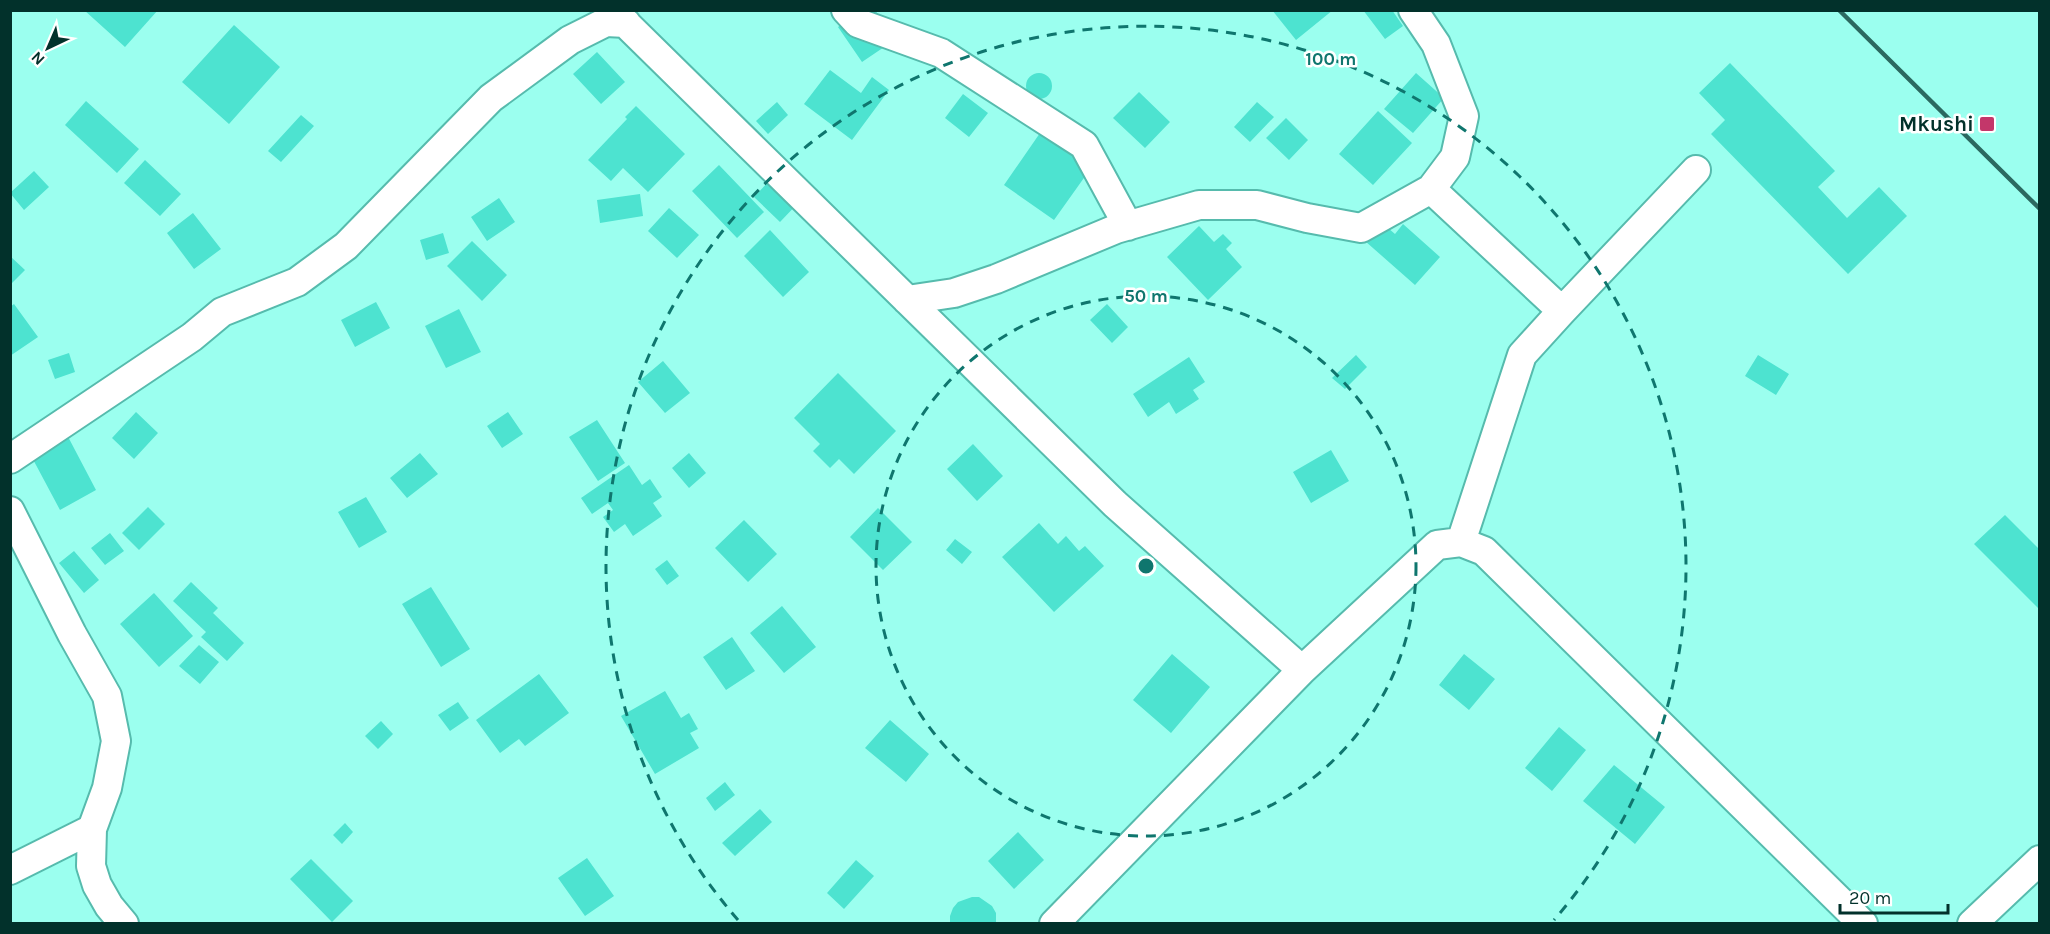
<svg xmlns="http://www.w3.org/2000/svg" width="2050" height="934" font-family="Karla,sans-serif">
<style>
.building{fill:#4de3d0}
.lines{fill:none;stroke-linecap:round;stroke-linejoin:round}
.minor-casing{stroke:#56bbad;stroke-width:32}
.minor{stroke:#fff;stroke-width:28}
.rail{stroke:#2b6960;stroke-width:4.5}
.ring{fill:none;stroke:#0f766e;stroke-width:3;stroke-dasharray:10 8}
.poi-dot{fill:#c3376a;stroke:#fff;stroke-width:2}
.labels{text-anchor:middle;stroke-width:5;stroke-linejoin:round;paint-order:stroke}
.poi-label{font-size:21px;font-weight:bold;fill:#02312b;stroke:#fff;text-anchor:end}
.centre{fill:#0f766e;stroke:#fff;stroke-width:3}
.ring-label{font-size:18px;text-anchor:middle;font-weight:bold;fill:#0f766e;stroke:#fff;stroke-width:5;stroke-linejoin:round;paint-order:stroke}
</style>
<rect width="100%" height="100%" fill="#9bffef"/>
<!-- building -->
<path class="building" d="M84 10H158L125 47Z
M862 10H875L896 39 862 62 838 27Z
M1272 10H1333L1296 40Z
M1363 10H1392L1403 26 1385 39Z
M234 25 280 67 229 124 182 82Z
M597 52 625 82 601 104 573 74Z
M1730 63 1835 171 1818 187 1847 218 1879 187 1907 216 1848 274 1711 134 1725 120 1699 93Z
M830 70 861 93 872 77 889 90 852 140 804 104Z
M1026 86a13 13 0 1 1 26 0a13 13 0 1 1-26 0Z
M1416 73 1444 98 1413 133 1384 109Z
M1139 92 1170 122 1145 148 1113 118Z
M963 94 988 113 969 137 945 118Z
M86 101 139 149 117 173 65 125Z
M777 102 788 115 768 134 756 121Z
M1257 102 1274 117 1250 142 1234 127Z
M636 106 685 154 648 192 623 168 611 181 588 160 627 119 625 117Z
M1378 111 1412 143 1373 185 1339 154Z
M301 115 314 126 281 162 268 151Z
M1286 118 1308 140 1289 160 1266 138Z
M1040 133 1091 168 1054 220 1004 185Z
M145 160 181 194 160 216 124 183Z
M719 165 764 212 737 238 692 191Z
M34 171 49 187 24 210 10 193Z
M775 175 801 200 780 222 754 197Z
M640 194 643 216 600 223 597 200Z
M499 198 515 222 487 241 471 217Z
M669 208 699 235 677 258 648 231Z
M193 213 221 249 194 269 167 233Z
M1381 222 1395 234 1403 224 1440 257 1415 285 1365 241Z
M1199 226 1214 242 1223 234 1232 243 1226 249 1242 267 1208 300 1167 257Z
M770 230 809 272 783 297 744 256Z
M443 233 449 253 426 260 420 240Z
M472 241 507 275 482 301 447 266Z
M10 256 25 270 10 285Z
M376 302 390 328 355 347 341 320Z
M14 304 38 337 10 356V307Z
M1107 304 1128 327 1112 343 1090 320Z
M459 309 481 352 446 368 425 326Z
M69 353 75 372 55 379 48 360Z
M1356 355 1367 367 1345 389 1332 378Z
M1758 355 1789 374 1776 395 1745 376Z
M1189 357 1205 382 1193 390 1199 399 1176 414 1169 402 1148 417 1133 394Z
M663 361 690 393 665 413 638 382Z
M838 373 896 431 854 474 839 459 830 468 813 451 820 444 794 418Z
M136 412 158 433 134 459 112 438Z
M508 412 523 434 502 448 487 426Z
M597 420 625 463 598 481 569 437Z
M65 431 96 490 60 510 28 450Z
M973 444 1003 476 977 501 947 469Z
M1331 450 1349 481 1311 503 1293 472Z
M420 453 438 474 407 498 390 478Z
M689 453 706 473 689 488 672 468Z
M629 465 642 485 650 479 662 497 653 503 662 516 633 536 625 524 614 532 603 517 613 510 608 503 592 514 581 498Z
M366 497 387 532 359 548 338 512Z
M148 507 165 524 139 550 122 533Z
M878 508 912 542 883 570 850 537Z
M2005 515 2040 550V610L1974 544Z
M744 520 777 554 748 582 715 548Z
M1039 523 1058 544 1066 536 1079 551 1085 546 1104 566 1054 612 1002 557Z
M110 533 124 551 105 565 91 548Z
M955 539 972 552 962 564 946 550Z
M74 551 99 580 84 593 59 563Z
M667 560 679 576 667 585 655 569Z
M191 582 218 608 213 613 244 643 227 661 201 637 206 632 173 601Z
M431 587 470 649 441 667 402 604Z
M154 593 193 636 159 667 120 624Z
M782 606 816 647 784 673 750 633Z
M732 637 755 671 726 690 703 657Z
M199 645 219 662 200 684 179 666Z
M1172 654 1210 687 1171 733 1133 700Z
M1464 654 1495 679 1469 710 1439 685Z
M539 674 569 713 525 746 519 739 500 753 476 720Z
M665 691 681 718 689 713 698 729 690 733 699 748 655 774 621 716Z
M458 702 469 718 450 731 438 715Z
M890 720 929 754 906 782 865 748Z
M381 721 393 734 378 749 365 736Z
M1559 727 1586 750 1552 791 1525 768Z
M1614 765 1665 807 1635 844 1583 801Z
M725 782 735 795 715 811 706 798Z
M760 809 772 822 735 856 722 843Z
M345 823 353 832 342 844 333 835Z
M1018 832 1044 860 1014 889 988 861Z
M587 858 614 896 585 916 558 878Z
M311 859 353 901 332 922 290 879Z
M856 860 874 876 844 909 827 893Z
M972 897H979L992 906 996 913V924H950V916L953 908 958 902Z"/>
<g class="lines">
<!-- minor casing -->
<g class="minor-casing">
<path id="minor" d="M612 10 1115 504 1302 670
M846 10 858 23 941 53 1084 145 1128 226
M1431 189 1562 311
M907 300 954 293 996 279 1116 229 1199 205H1257L1307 218 1361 228 1431 189 1455 157 1464 116 1436 44 1413 10
M10 459 192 337 222 312 297 282 346 246 491 98 570 40 606 22 626 23
M10 511 72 634 107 696 116 741 107 788 92 829 91 866 97 885 109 906 124 924
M1461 542 1522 355 1562 311 1696 170
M10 870 92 829
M1054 924 1302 670 1437 545 1461 542 1484 551 1863 924
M1972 924 2040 860"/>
</g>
<!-- minor -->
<use href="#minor" class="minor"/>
<!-- rail -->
<path class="rail" d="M1839 10 2040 209"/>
</g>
<!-- distance rings -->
<g class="ring">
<circle cx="1146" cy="566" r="270"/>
<path d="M738 920A540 540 0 1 1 1554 920"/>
</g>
<!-- markers -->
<rect class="poi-dot" x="1979" y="116" width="16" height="16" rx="3"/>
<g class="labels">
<!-- poi labels -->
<g class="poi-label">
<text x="1974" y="131">Mkushi</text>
</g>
</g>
<circle cx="1146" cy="566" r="9" class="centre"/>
<g class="ring-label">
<text x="1331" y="65">100 m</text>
<text x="1146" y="302">50 m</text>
</g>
<!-- border -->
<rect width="2050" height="934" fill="none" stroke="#02312b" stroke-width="24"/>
<!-- north arrow -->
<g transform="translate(48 48) rotate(224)" stroke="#ffffff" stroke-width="4.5" paint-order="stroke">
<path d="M0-4.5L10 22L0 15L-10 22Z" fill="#02312b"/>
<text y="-9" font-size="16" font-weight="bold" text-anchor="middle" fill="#02312b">N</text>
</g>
<!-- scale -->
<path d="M1840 904v9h108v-9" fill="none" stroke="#02312b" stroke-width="3"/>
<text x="1849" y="904" font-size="18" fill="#02312b" stroke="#ffffff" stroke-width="4.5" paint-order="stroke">20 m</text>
</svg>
